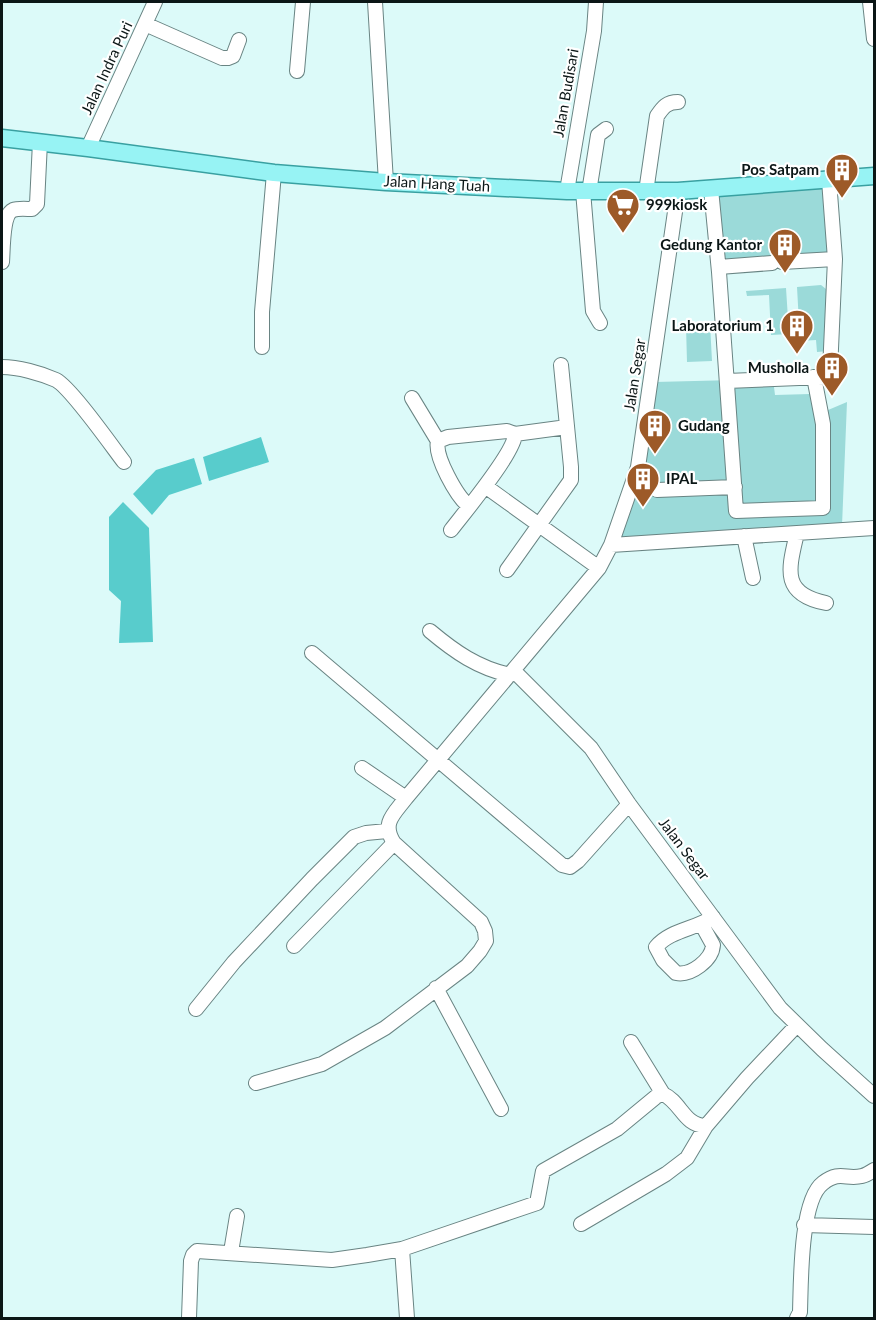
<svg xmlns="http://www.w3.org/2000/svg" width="876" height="1320" font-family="Lato,sans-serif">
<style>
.green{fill:#9bdad9}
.water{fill:#58cccc}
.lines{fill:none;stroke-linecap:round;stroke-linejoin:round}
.minor-casing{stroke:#698483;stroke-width:16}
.major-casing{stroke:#39a0a1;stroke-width:19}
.minor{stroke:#fff;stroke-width:14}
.major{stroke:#97f3f4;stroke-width:16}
.labels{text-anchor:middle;stroke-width:4.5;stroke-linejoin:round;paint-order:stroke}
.street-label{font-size:15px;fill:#0b1616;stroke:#fff}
.poi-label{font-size:15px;font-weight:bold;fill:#0b1616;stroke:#fff;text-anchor:end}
</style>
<rect width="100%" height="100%" fill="#dcfaf9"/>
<!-- green -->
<path class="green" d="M830 186 835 259 772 258 719 267 711 193Z
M821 285 831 293 829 351 817 352 816 340 800 341 797 287Z
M786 288 789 334 771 335 769 295 747 296 746 291Z
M710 324 712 361 687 362 686 326Z
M810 378 821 413 847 402 842 526 616 542 655 382 773 379 775 395 810 394Z"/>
<!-- water -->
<path class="water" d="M261 437 269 462 209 481 203 457Z
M194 458 202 484 169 495 152 515 133 494 156 470Z
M123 502 149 528 153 642 119 643 121 601 109 590V517Z"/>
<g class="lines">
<!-- minor casing -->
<g class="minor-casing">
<path id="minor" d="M375 2 386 182
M870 2 874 39
M145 24 222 58H228L233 56 239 40
M297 71 303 2
M88 148 155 2
M711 189 719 272 736 511 823 508V424L814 377
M567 191 594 31 596 2
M583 191 593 311 600 323
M589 192 598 135 606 129
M646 192 657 116C663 107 667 102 678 102
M2 262C3 251 2 215 13 210 18 208 27 209 32 209L37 204 40 142
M782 262 835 259
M719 267 772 263
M262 347V312L274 173
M2 367C18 367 40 373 56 380 71 388 111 445 124 462
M727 381 824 377 830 371 835 259 829 180
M412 398 438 441C434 456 457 497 469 506
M438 441 448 437 507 431 515 434 567 427
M485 486 599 568
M657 490 735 487
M451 530C464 513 515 452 515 434
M797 533C789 568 780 594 826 603
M744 536 753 578
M611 545 874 528
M507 570 571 480V467L561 365
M430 631C455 652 478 668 510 675
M312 653 562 865 570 867 578 861 629 804
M514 671 591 748 629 804 780 1008 822 1049 874 1096
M362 768 406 798
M702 925 713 945C712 960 691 976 676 973L663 960 656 947C670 930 696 929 713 917
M294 946 394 843
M436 988 501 1109
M196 1009 234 962 312 879 354 837 366 833 387 831
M631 1042 663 1094C681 1102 684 1126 706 1126
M256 1083 322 1064 385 1028 467 966 480 951 486 941 485 931 481 922 394 843C381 823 394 814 406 798L599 568 611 545 638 467 678 191
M581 1224 666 1174 687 1158 706 1126 747 1078 797 1025
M804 1225 874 1227
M402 1249 407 1318
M231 1252 237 1216
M189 1318 191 1261 193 1255 197 1251 332 1260 367 1255 402 1249 537 1203 543 1171 617 1129 657 1096 663 1094
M797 1318 800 1312C801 1283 800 1200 823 1183 840 1170 846 1180 862 1176 866 1175 871 1172 874 1170"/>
</g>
<!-- major casing -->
<g class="major-casing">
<path id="major" d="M2 138 88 148 274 173 386 182 567 191H678L874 176"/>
</g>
<!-- minor -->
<use href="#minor" class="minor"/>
<!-- major -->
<use href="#major" class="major"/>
</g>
<!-- icons -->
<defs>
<g id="building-pin" transform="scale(1.725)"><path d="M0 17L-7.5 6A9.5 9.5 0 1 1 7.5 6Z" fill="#9d5a28" stroke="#fff"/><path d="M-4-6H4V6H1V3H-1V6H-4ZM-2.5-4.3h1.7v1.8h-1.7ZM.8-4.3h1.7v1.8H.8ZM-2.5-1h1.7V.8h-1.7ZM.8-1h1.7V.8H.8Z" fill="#fff"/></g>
<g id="supermarket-pin" transform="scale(1.725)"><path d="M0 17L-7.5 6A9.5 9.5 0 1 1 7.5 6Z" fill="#9d5a28" stroke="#fff"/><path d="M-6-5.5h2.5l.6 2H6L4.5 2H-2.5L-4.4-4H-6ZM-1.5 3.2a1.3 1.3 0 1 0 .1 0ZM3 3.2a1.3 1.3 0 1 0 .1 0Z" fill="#fff"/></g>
</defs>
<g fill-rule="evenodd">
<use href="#building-pin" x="842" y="170"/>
<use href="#supermarket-pin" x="623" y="205"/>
<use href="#building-pin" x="785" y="245"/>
<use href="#building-pin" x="797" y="326"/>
<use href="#building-pin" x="832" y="368"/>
<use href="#building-pin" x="655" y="426"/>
<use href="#building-pin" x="643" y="479"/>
</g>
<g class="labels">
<!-- street labels -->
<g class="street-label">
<text transform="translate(107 68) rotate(-65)" y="5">Jalan Indra Puri</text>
<text transform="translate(566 93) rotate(-80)" y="5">Jalan Budisari</text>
<text transform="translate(437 184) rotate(3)" y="5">Jalan Hang Tuah</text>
<text transform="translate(635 375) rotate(-81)" y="5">Jalan Segar</text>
<text transform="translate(684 849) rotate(53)" y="5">Jalan Segar</text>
</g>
<!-- poi labels -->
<g class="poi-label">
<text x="819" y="175">Pos Satpam</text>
<text x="646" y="210" text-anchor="start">999kiosk</text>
<text x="762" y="250">Gedung Kantor</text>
<text x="774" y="331">Laboratorium 1</text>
<text x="809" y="373">Musholla</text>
<text x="678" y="431" text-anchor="start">Gudang</text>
<text x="666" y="484" text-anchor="start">IPAL</text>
</g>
</g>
<!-- border -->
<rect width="876" height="1320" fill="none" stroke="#0b1616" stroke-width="6"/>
</svg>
